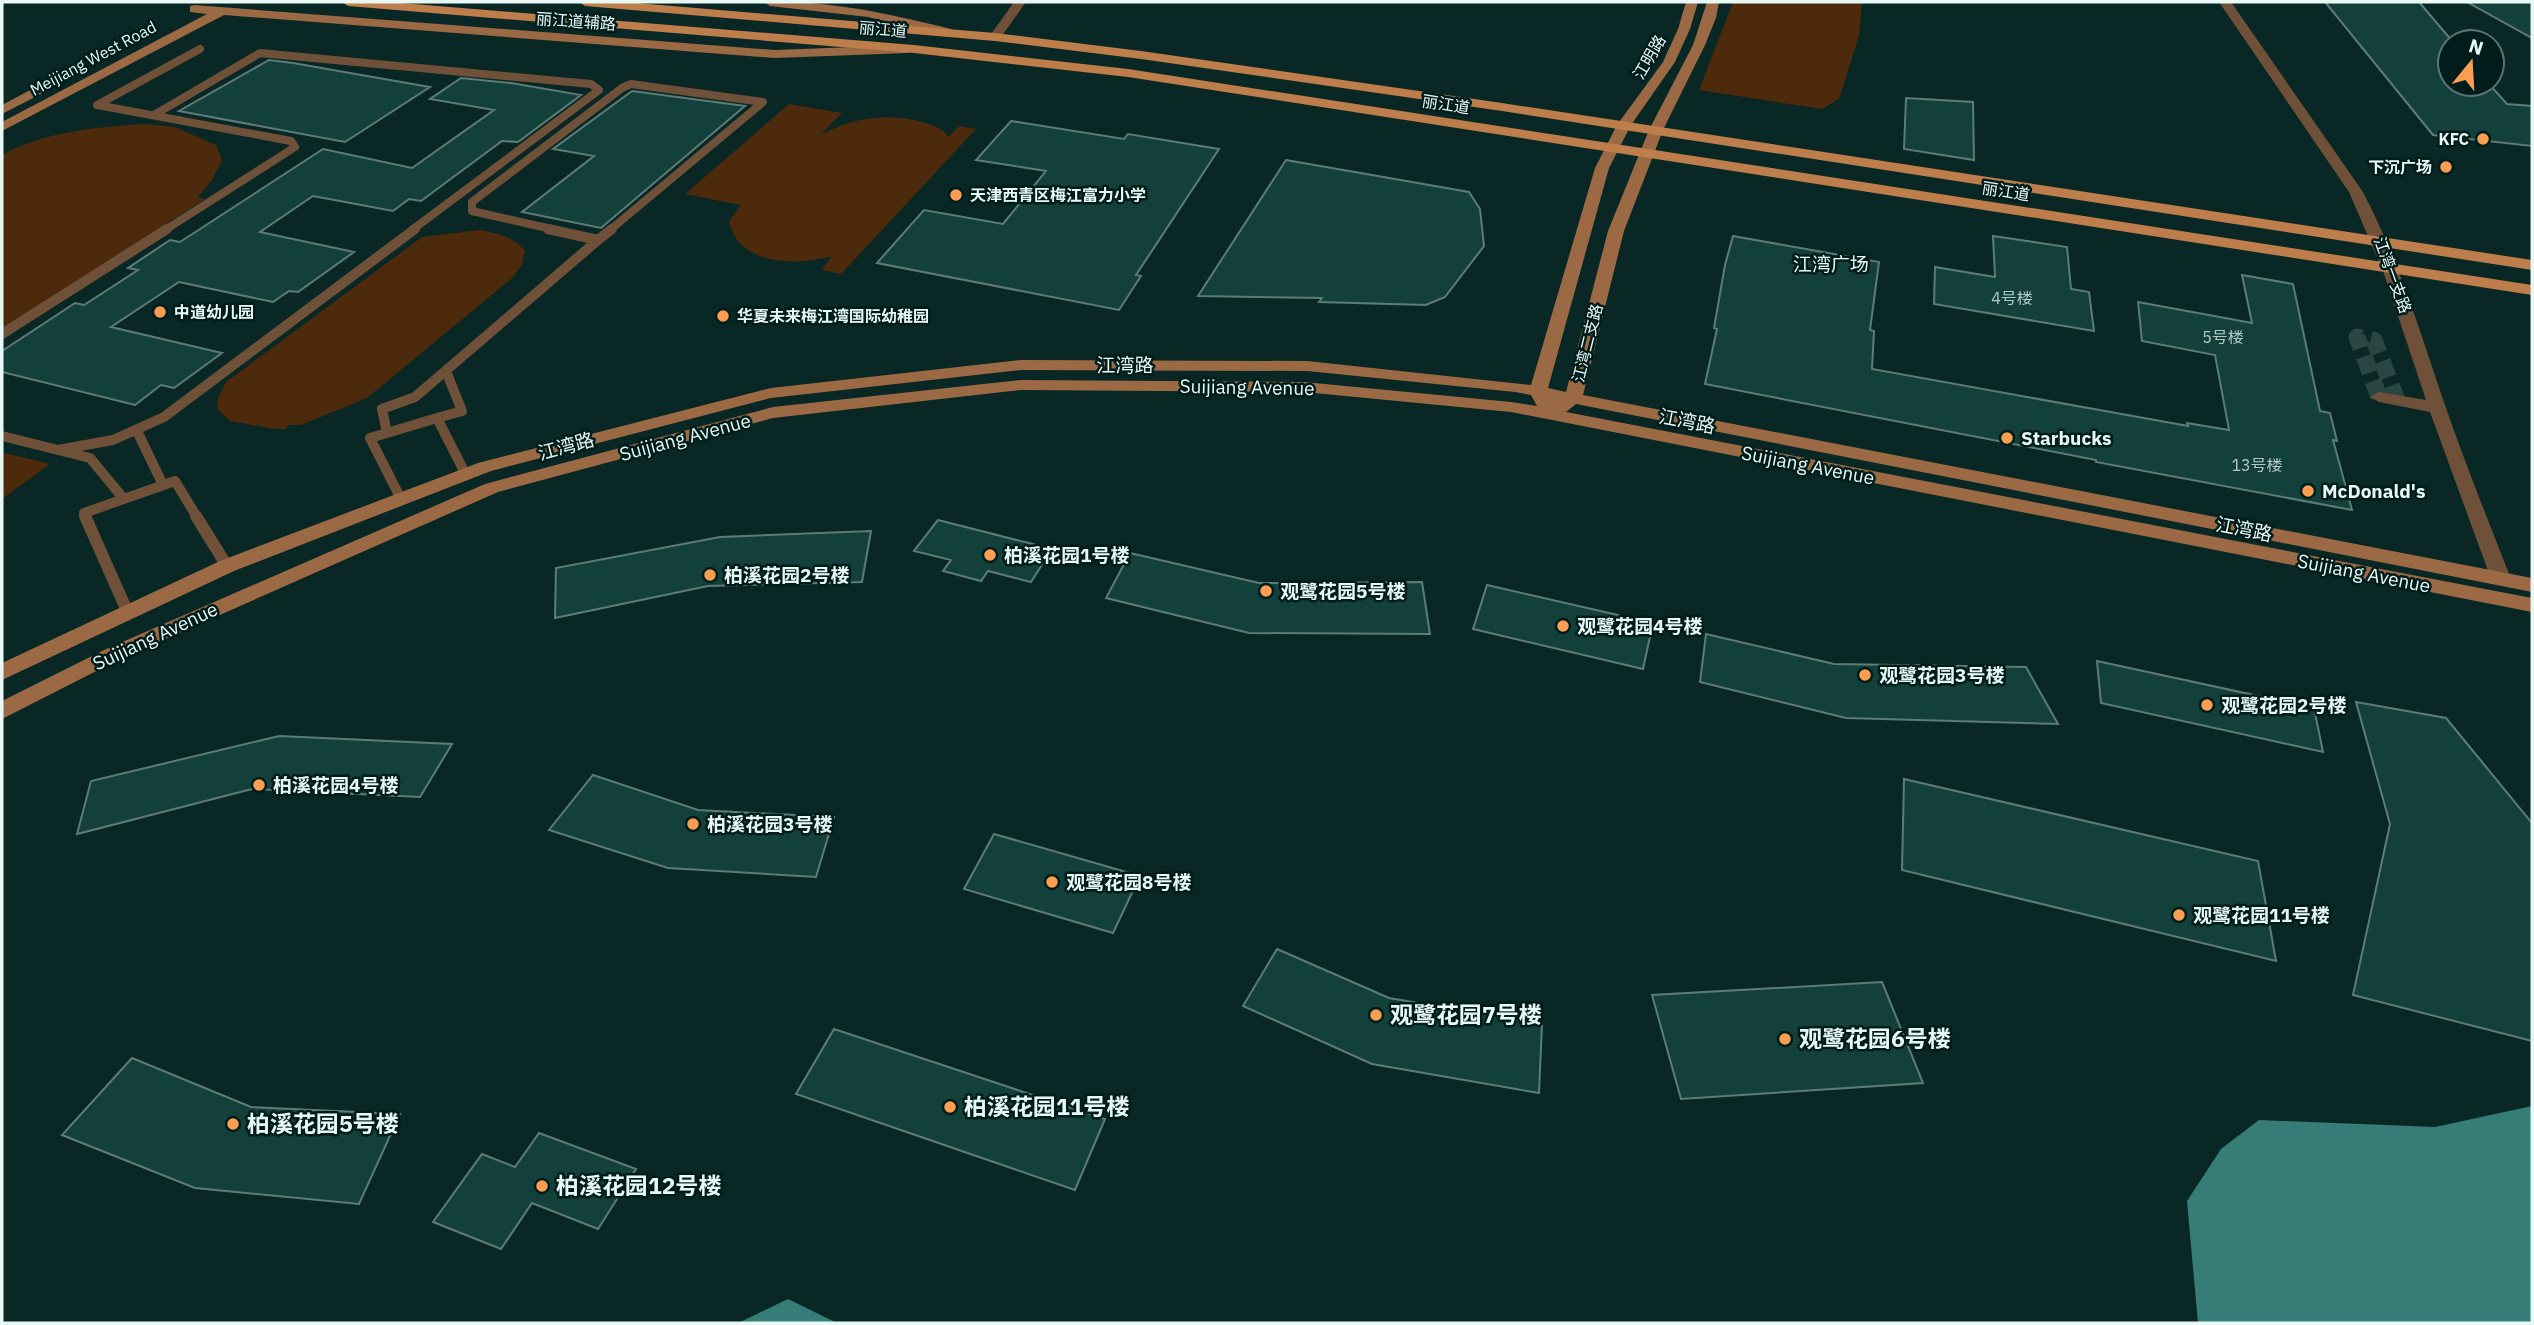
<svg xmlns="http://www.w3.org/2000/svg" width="2534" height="1325" font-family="'IBM Plex Sans','Noto Sans SC',sans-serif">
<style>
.green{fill:#4c2a0b}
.water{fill:#357d76}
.building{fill:#14403c;stroke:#5d7c78;stroke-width:2}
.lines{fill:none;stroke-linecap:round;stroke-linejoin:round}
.street-tunnel{stroke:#2a4643;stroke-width:17;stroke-dasharray:17 9;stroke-linecap:butt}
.lane-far2{stroke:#6f5039;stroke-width:8}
.lane-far1{stroke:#6f5039;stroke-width:10}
.lane{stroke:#6f5039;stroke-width:12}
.street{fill:#6f5039;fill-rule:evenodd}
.secondary{fill:#9b6a44;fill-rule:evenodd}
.primary{fill:#bd7e4b;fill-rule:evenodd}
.poi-dot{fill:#fb9e51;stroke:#011d1b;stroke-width:2.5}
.labels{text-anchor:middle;stroke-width:5;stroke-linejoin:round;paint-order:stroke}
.far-street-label{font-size:16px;fill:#e7f8f5;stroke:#011d1b}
.far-poi-label{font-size:16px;font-weight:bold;fill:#e7f8f5;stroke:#011d1b;text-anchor:start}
.number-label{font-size:16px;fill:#b2cac7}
.far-quarter-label{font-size:19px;fill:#e7f8f5;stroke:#011d1b}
.street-label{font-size:19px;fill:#e7f8f5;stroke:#011d1b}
.poi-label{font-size:19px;font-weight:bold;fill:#e7f8f5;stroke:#011d1b;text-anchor:start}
.near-poi-label{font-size:23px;font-weight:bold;fill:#e7f8f5;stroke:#011d1b;text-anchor:start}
</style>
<rect width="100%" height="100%" fill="#092724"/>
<!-- green -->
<path class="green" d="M1733 2H1862L1859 36 1839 99 1822 109 1699 90Z
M789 104 842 113 820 135C853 117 890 112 926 123 935 126 944 129 948 137L959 126 976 129 841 274 822 270 832 256C796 266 738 266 729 221L741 205 685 194Z
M145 124 175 127 216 145 222 160 212 180 198 197 205 199 2 329V155C45 131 97 127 145 124Z
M480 230C498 234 514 236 525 251L522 265 512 278 367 398 301 425H289L286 429H274L230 421 217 409 218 399 226 382 422 237Z
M5 453 50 464 2 499V455Z"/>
<!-- water -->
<path class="water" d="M2532 1106V1323H2198L2187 1201 2221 1149 2259 1120 2435 1127Z
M788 1299 837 1323H738Z"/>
<!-- building -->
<path class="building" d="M2325 2H2419L2453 42H2450V84H2489L2507 104 2532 106V146L2433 135Z
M2467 2H2532V38Z
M269 60 293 63 430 87 345 142 179 111Z
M461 78 511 83 581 95 518 142 502 141 421 201 409 199 393 211 313 196 260 232 354 252 298 292 289 291 273 302 179 282 111 327 222 353 174 388 161 385 135 405 2 372V351L75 303 84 305 138 270 128 268 170 240 180 242 323 149 412 168 494 110 430 99Z
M632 91 745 106 601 228 522 212 594 156 553 149Z
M1906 98 1973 102 1974 160 1904 149Z
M1011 121 1124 139 1128 134 1219 149 1136 275 1141 276 1119 310 877 263 924 210 1003 224 1046 171 976 160Z
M1286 160 1469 192 1480 209 1484 246 1445 297 1426 305 1319 302 1322 298 1198 296Z
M1733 236 1879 262 1870 330 1874 331 1872 369 2188 426 2187 423 2229 430 2215 355 2142 341 2138 302 2252 323 2242 275 2293 284 2320 411 2330 413 2337 441 2333 440 2352 510 2096 462V460L1705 384 1717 329 1714 328 1725 265Z
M1993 236 2067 247 2071 289 2089 292 2094 331 1934 304 1935 267 1995 277Z
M938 520 1052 549 1031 582 988 571 981 581 943 571 951 560 914 551Z
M871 531 862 582 708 586 555 618 556 568 720 537Z
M1130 553 1259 583 1422 582 1430 634 1249 633 1106 598Z
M1487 585 1653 623 1643 669 1473 629Z
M1706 634 1834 664 2026 667 2058 724 1846 718 1700 682Z
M2097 661 2314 708 2323 752 2101 703Z
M2356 702 2446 718 2532 823V1041L2353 995 2390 824Z
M279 736 452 744 420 797 252 789 77 834 91 781Z
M593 775 698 810 834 817 816 877 668 868 549 830Z
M1904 779 2258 861 2276 961 1902 870Z
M994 834 1140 876 1113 933 964 889Z
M1277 949 1389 998 1542 1024 1539 1093 1372 1064 1243 1006Z
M1882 982 1923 1083 1681 1099 1652 995Z
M834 1029 1105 1119 1075 1190 796 1094Z
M132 1058 251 1107 400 1114 359 1204 195 1188 62 1135Z
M539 1133 636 1169 598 1229 532 1203 501 1249 433 1222 482 1154 515 1167Z"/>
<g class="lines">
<!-- street-tunnel -->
<path class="street-tunnel" d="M2379 397 2357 337 2374 340 2397 400"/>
<!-- lane-far2 -->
<path class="lane-far2" d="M154 115 260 53 591 84 599 90 412 230
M165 230 295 147 291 141 97 105 200 49
M556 230 472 211V202L622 88 631 84 763 102 610 230"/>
<!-- lane-far1 -->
<path class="lane-far1" d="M548 229 598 240
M598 240 612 229
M2 334 167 229
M437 418 462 411 446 371
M138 433 163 485
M387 433 382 409 415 397 598 240
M2 436 90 458 124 499
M58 450 113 440 164 417 415 229
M401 499 370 438 437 418 466 475
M86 517 84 513 175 481 197 517"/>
<!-- lane -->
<path class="lane" d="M85 516 128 613
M196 516 227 566"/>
<!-- street -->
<path class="street" d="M1014 2H1026L999 40H991L989 37Z
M2219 2H2231L2363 192C2399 261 2421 335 2446 408 2466 466 2489 522 2511 579L2508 584H2494L2491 579 2430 412 2379 402 2370 397 2379 392 2426 400 2383 271 2349 192Z"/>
<!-- secondary -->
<path class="secondary" d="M764 2C828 0 890 14 951 29L953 32 947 36 868 17 770 6Z
M1686 2H1698L1690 29 1675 62 1631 125 1609 168 1548 388 1566 392 1608 231 1649 130 1693 45 1707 2H1719L1716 18 1705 45 1663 130 1624 231 1583 395 2532 578V592L1576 404 1566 412 2532 598V612L1511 412 1304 392 1020 390 773 418 498 492 118 660 2 719V701L104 650 485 484 773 407 1020 380 1304 382 1511 402 1537 406 1531 395 1515 392 1307 371 1021 370 771 398 491 471 234 571 2 680V663L220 561 478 463 771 388 1021 360 1307 361 1531 385 1595 168 1617 125 1663 62 1678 29Z
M194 5 775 50 908 45 914 49 908 53 775 58 224 15 2 131V122L207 14 190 12V6Z
M57 76 64 80 62 83 2 114V105Z"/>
<!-- primary -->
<path class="primary" d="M342 2H389L914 45 1128 69 2532 285V295L1128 77 914 53 348 6Z
M579 2H625L995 33 1141 51 1502 103 2532 260V270L1502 111 1141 59 995 41 585 6Z"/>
</g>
<!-- markers -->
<g class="poi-dot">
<circle cx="2483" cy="139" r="7"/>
<circle cx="2446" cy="167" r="7"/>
<circle cx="956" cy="195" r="7"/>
<circle cx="160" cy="312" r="7"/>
<circle cx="723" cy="316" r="7"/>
<circle cx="2007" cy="438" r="7"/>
<circle cx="2308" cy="491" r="7"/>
<circle cx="990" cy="555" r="7"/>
<circle cx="710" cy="575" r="7"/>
<circle cx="1266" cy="591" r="7"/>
<circle cx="1563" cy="626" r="7"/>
<circle cx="1865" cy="675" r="7"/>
<circle cx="2207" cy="705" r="7"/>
<circle cx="259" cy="785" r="7"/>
<circle cx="693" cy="824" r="7"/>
<circle cx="1052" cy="882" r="7"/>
<circle cx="2179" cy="915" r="7"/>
<circle cx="1376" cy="1015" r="7"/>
<circle cx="1785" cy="1039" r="7"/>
<circle cx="950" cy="1107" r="7"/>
<circle cx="233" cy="1124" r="7"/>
<circle cx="542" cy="1186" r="7"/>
</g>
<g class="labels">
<!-- far-street labels -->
<g class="far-street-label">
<text transform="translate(576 21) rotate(4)" y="6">丽江道辅路</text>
<text transform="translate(883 29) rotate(5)" y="6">丽江道</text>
<text transform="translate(1649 57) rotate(-60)" y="6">江明路</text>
<text transform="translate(93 58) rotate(-28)" y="6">Meijiang West Road</text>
<text transform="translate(1446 104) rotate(9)" y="6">丽江道</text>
<text transform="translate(2006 191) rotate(9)" y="6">丽江道</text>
<text transform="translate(2393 275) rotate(70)" y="6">江湾一支路</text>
<text transform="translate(1587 343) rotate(-76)" y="6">江湾二支路</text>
</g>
<!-- far-poi labels -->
<g class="far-poi-label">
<text x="2469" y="145" text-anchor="end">KFC</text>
<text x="2432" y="173" text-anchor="end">下沉广场</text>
<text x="970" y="201">天津西青区梅江富力小学</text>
<text x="174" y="318">中道幼儿园</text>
<text x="737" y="322">华夏未来梅江湾国际幼稚园</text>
</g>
<!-- number labels -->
<g class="number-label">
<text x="2012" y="304">4号楼</text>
<text x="2223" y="343">5号楼</text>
<text x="2257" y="471">13号楼</text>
</g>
<!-- far-quarter labels -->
<g class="far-quarter-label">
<text x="1831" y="271">江湾广场</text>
</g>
<!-- street labels -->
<g class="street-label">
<text x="1125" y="372">江湾路</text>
<text transform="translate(1247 387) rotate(1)" y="7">Suijiang Avenue</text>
<text transform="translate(1687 421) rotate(11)" y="7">江湾路</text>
<text transform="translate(685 437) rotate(-15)" y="7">Suijiang Avenue</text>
<text transform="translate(566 446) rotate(-15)" y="7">江湾路</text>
<text transform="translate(1808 465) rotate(11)" y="7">Suijiang Avenue</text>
<text transform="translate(2244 529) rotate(11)" y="7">江湾路</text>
<text transform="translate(2364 573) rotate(11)" y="7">Suijiang Avenue</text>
<text transform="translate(155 636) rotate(-25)" y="7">Suijiang Avenue</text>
</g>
<!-- poi labels -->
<g class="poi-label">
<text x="2021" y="445">Starbucks</text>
<text x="2322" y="498">McDonald's</text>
<text x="1004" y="562">柏溪花园1号楼</text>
<text x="724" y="582">柏溪花园2号楼</text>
<text x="1280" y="598">观鹭花园5号楼</text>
<text x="1577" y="633">观鹭花园4号楼</text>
<text x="1879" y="682">观鹭花园3号楼</text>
<text x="2221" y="712">观鹭花园2号楼</text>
<text x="273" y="792">柏溪花园4号楼</text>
<text x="707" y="831">柏溪花园3号楼</text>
<text x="1066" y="889">观鹭花园8号楼</text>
<text x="2193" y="922">观鹭花园11号楼</text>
</g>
<!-- near-poi labels -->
<g class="near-poi-label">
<text x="1390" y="1023">观鹭花园7号楼</text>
<text x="1799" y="1047">观鹭花园6号楼</text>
<text x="964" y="1115">柏溪花园11号楼</text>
<text x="247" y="1132">柏溪花园5号楼</text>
<text x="556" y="1194">柏溪花园12号楼</text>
</g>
</g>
<!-- border -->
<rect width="2534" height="1325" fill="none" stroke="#e7f8f5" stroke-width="7"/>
<!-- north arrow -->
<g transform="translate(2471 63) rotate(18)"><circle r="33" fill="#011d1b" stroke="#5d7572" stroke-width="2"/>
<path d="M0-5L12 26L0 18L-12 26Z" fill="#fb9e51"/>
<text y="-10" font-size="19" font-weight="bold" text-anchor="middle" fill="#e7f8f5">N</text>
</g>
</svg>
